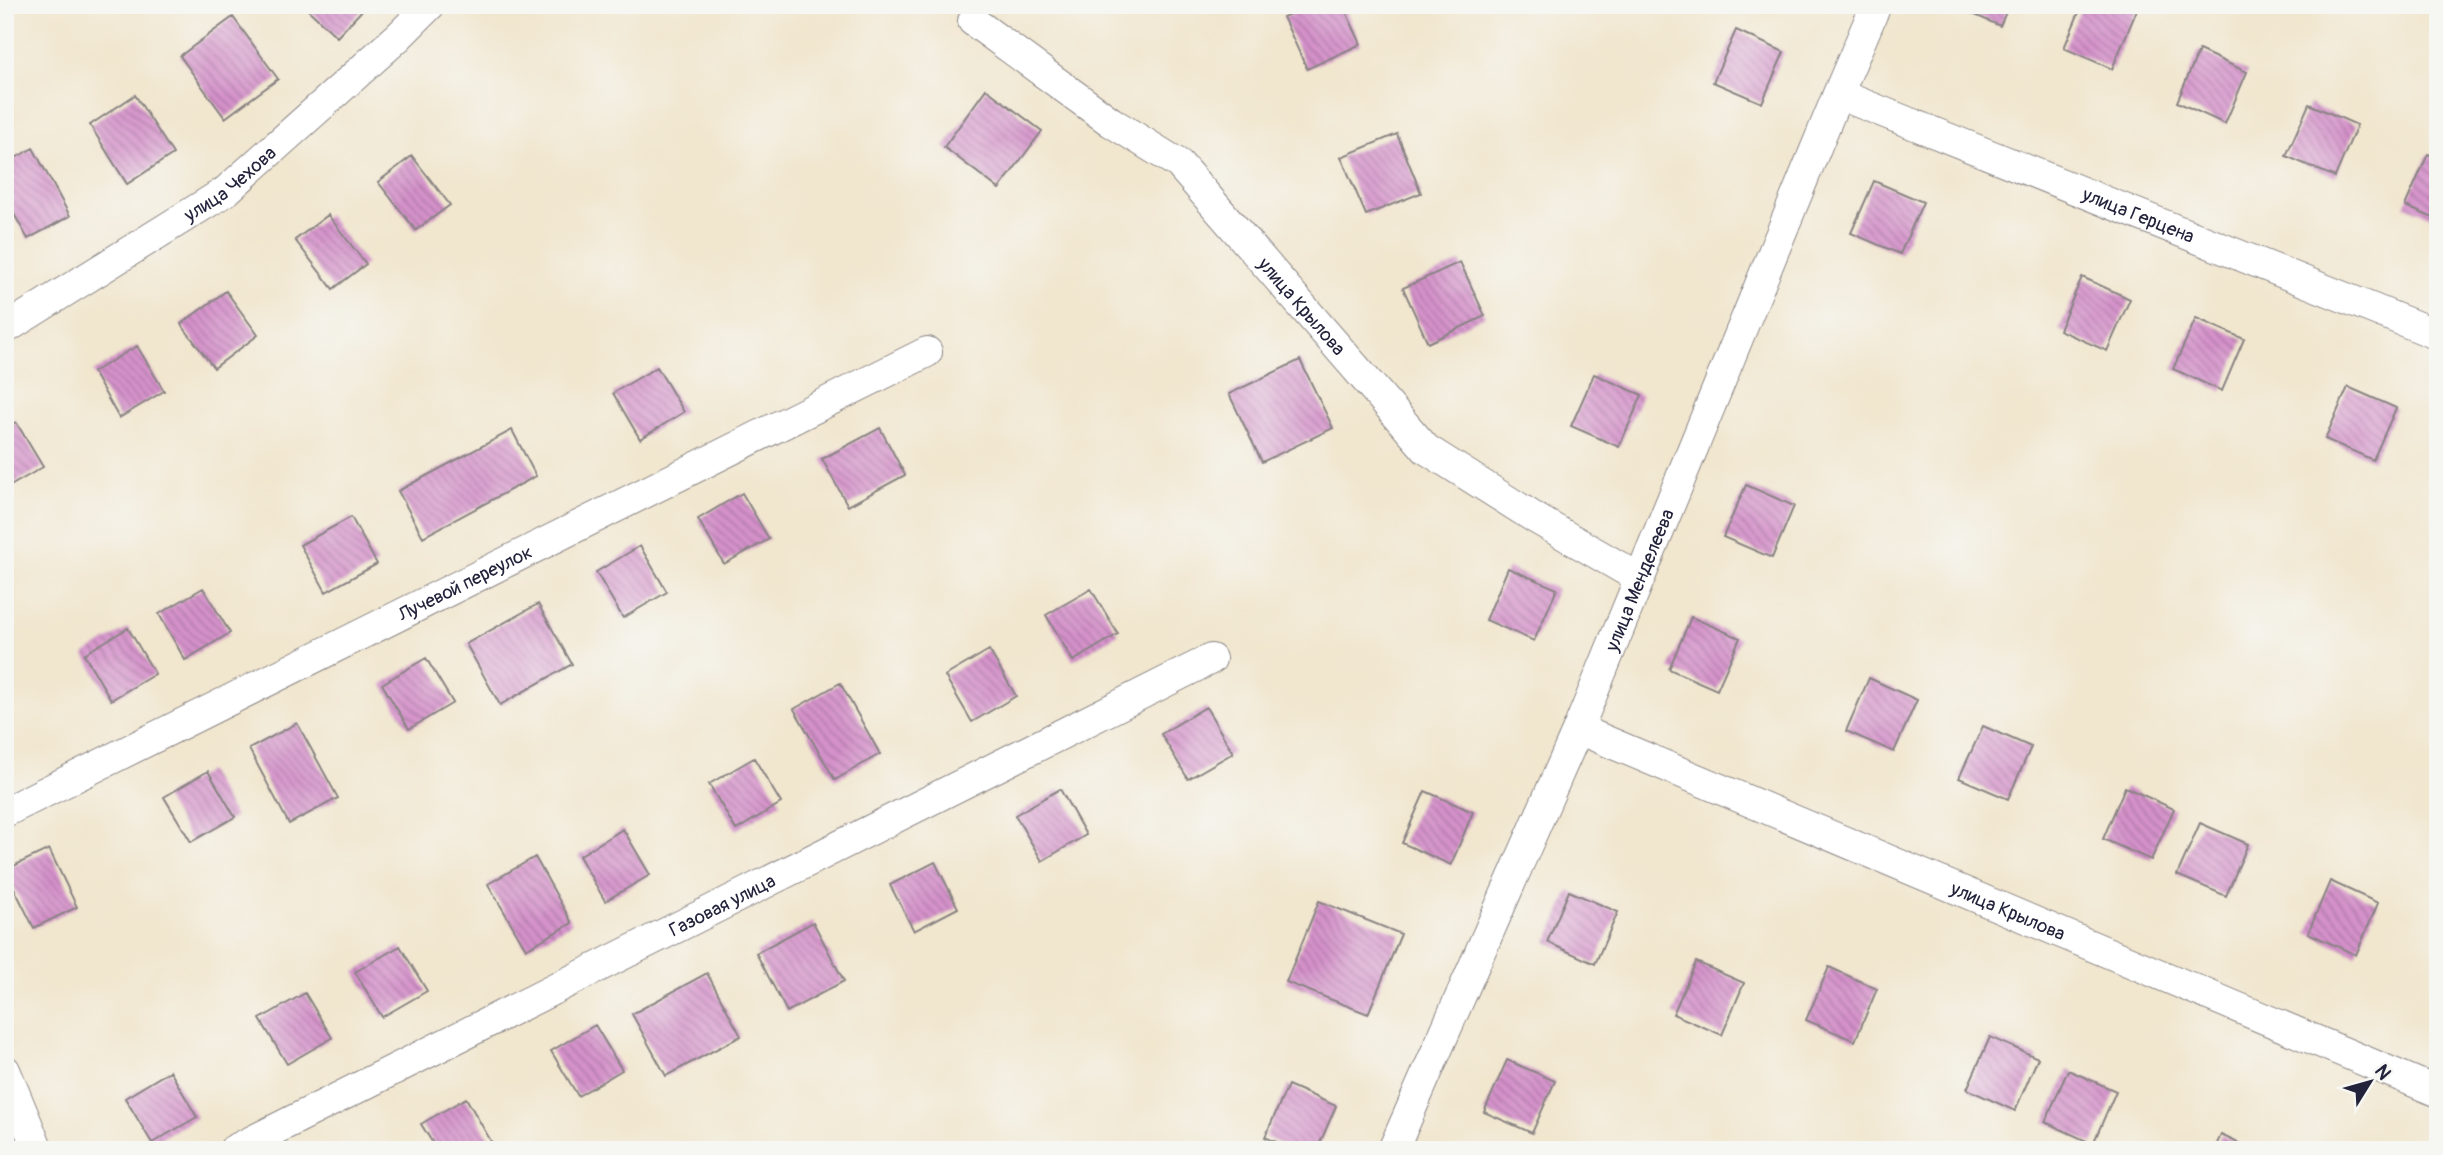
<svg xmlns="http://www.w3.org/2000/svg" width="2443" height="1155" font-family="Pangolin,sans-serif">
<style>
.building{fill:url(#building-back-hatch)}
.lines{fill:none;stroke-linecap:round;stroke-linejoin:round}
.street-casing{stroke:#8a8484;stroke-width:32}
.street{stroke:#fff;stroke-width:30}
.labels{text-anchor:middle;stroke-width:5;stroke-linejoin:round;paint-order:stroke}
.street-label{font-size:19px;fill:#22223b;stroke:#f6f6f2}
</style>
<defs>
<pattern id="building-back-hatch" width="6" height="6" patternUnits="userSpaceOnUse" patternTransform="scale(1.75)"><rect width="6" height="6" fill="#d592ca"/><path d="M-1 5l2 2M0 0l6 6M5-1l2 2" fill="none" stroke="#ac77a5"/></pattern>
</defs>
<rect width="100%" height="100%" fill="#f6f6f2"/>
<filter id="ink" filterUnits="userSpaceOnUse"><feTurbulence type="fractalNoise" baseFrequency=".0143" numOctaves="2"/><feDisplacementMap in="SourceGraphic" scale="14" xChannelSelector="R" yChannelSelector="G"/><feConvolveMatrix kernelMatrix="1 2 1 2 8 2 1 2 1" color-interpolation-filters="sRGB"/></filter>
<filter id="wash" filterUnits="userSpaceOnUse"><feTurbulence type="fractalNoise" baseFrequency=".00686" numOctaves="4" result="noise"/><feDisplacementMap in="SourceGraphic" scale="28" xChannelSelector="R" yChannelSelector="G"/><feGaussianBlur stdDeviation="1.57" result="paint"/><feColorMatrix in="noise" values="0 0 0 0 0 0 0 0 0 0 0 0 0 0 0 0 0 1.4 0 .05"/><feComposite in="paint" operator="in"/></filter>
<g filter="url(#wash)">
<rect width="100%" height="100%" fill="#f1e6ce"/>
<g id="blocks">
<!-- building -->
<path class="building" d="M303 5H367L337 37Z
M1309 5H1343L1361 44 1307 69 1283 17Z
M1952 5H2009L2000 26Z
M2082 5H2139L2112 69 2064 48Z
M233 17 278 79 225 118 180 56Z
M1736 30 1784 52 1762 103 1713 82Z
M2199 50 2247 72 2225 124 2177 102Z
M986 89 1042 131 999 189 944 147Z
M135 95 173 154 127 184 90 125Z
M2309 104 2357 125 2335 177 2286 156Z
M1397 134 1421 193 1366 215 1341 157Z
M33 148 70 216 28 239 5 198V164Z
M2428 154 2438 158V220L2405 206Z
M412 156 450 205 416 230 378 182Z
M1874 181 1923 202 1900 254 1851 233Z
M328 215 366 264 333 289 295 240Z
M1460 262 1485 316 1428 343 1403 288Z
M2082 277 2130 299 2107 351 2059 330Z
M226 291 258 335 214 368 181 324Z
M2196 318 2244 339 2222 391 2173 369Z
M137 346 164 391 119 418 93 372Z
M1300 360 1333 428 1262 462 1229 394Z
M657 367 684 412 640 439 613 393Z
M1594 374 1642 395 1619 447 1571 426Z
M2348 387 2396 408 2373 460 2325 439Z
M16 422 43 467 5 489V428Z
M880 428 905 475 848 506 822 459Z
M512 430 536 476 423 537 398 491Z
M1746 485 1794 506 1772 558 1723 537Z
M742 493 769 539 724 564 698 519Z
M351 517 377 564 326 592 300 545Z
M640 546 667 592 623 618 596 572Z
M1508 568 1557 589 1534 641 1486 620Z
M203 588 230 633 185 660 159 614Z
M1091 589 1118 634 1073 661 1046 615Z
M538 604 572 664 500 705 466 644Z
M1691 617 1740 638 1717 690 1669 669Z
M128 628 155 674 111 700 84 654Z
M989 650 1016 696 972 722 945 676Z
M426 658 453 703 409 729 382 684Z
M1869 678 1917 700 1894 752 1846 731Z
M840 683 880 754 835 780 794 709Z
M1206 707 1233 753 1188 779 1161 734Z
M297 723 338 798 289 824 249 749Z
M1983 726 2031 747 2008 799 1959 778Z
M754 758 781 803 736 830 709 784Z
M208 771 235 817 191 842 164 797Z
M2125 787 2174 809 2151 860 2103 839Z
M1060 789 1086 835 1042 861 1015 815Z
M1425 791 1473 812 1451 865 1402 843Z
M2200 823 2248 844 2226 896 2177 875Z
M623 829 650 875 605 901 579 856Z
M49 849 77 907 34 928 5 870Z
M535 857 572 923 526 949 488 884Z
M935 862 958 908 914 931 890 885Z
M2330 881 2378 903 2356 955 2308 933Z
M1569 891 1618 912 1595 964 1547 942Z
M1319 901 1401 934 1368 1014 1286 982Z
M813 922 844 981 787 1012 756 953Z
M400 946 427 991 382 1017 355 972Z
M1696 962 1744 983 1722 1035 1673 1014Z
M1829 967 1877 989 1855 1041 1806 1020Z
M707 973 741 1036 666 1076 632 1014Z
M305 993 332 1038 287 1064 260 1019Z
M595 1025 622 1070 578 1096 551 1051Z
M1990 1037 2038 1058 2015 1111 1967 1089Z
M1507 1060 1555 1081 1532 1133 1484 1112Z
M2068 1070 2116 1091 2093 1144 2045 1122Z
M170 1071 197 1117 152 1143 125 1098Z
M1288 1085 1336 1106 1317 1150H1294L1265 1137Z
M466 1098 492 1143 481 1150H437L421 1124Z
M2221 1135 2253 1150H2214Z"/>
</g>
</g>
<g filter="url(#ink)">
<use href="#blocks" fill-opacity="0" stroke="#8a8484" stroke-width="2"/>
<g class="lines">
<!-- street casing -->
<g class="street-casing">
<g id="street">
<path id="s1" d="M973 21 1111 122 1179 164 1426 449 1535 518 1639 578"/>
<path id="s2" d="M1838 94 2438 335"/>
<path id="s3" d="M5 329 226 191 398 37 430 5"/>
<path id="s4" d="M1578 729 2438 1092"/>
<path id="s5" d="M5 812 927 352"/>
<path d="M5 1070 38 1150"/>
<path id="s6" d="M234 1150 1211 659"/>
<path id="s7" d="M1393 1150 1578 729 1838 94 1876 5"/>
</g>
</g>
<!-- street -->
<use href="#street" class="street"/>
</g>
</g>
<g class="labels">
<!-- street labels -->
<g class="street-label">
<text dy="7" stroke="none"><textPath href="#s3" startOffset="268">улица Чехова</textPath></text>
<text dy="7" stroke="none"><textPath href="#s2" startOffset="324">улица Герцена</textPath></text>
<text dy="7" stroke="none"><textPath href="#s1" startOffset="439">улица Крылова</textPath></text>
<text dy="7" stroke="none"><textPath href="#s7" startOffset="621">улица Менделеева</textPath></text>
<text dy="7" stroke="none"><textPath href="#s5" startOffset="514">Лучевой переулок</textPath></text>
<text dy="7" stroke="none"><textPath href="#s6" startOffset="546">Газовая улица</textPath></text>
<text dy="7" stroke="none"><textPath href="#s4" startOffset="467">улица Крылова</textPath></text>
</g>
</g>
<!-- margin -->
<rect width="2443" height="1155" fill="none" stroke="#f6f6f2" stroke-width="28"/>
<!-- north arrow -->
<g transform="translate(2370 1082) rotate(53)" stroke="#f6f6f2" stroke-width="5" paint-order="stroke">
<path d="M0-5L12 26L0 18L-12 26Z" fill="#22223b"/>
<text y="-10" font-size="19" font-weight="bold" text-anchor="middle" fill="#22223b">N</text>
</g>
</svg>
